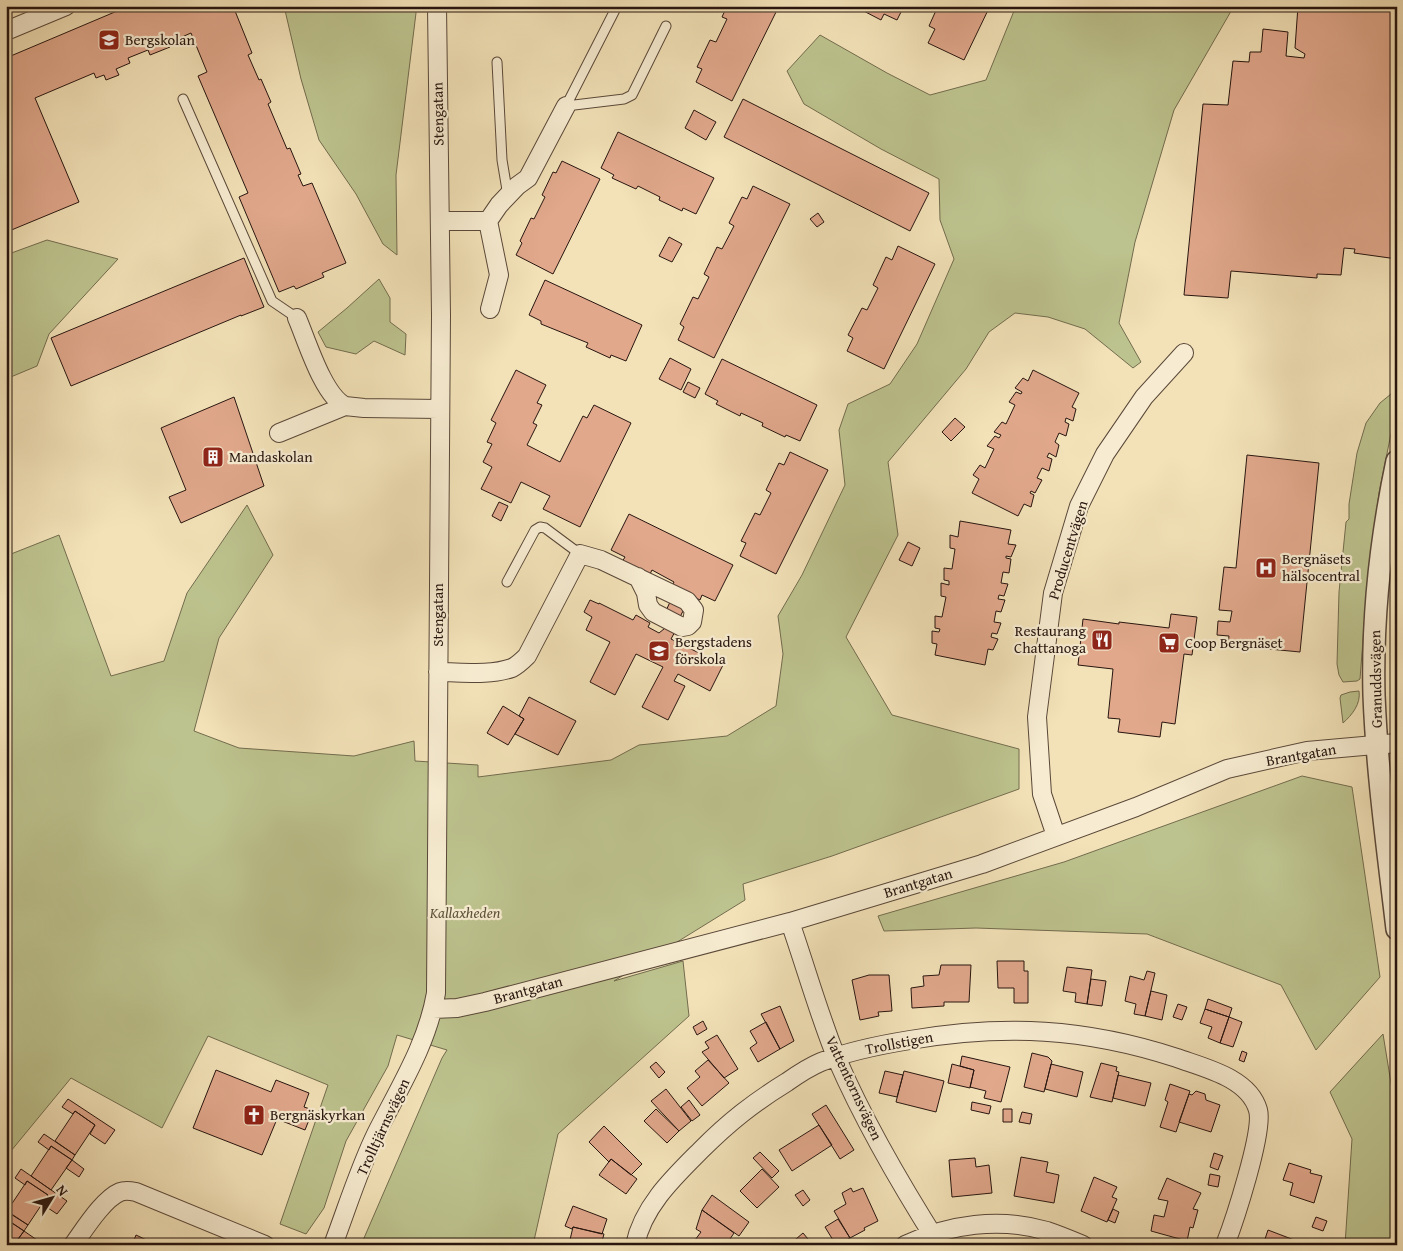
<svg xmlns="http://www.w3.org/2000/svg" width="1403" height="1251" font-family="'Gentium Book Plus',serif">
<style>
.green{fill:#bdc38e;stroke:#726c4e}
.building{fill:#e1a88c;stroke:#27150f}
.lines{fill:none;stroke-linecap:round;stroke-linejoin:round}
.service-casing{stroke:#5a4839;stroke-width:11}
.minor-casing{stroke:#5a4839;stroke-width:20}
.tertiary-casing{stroke:#5a4839;stroke-width:24}
.service{stroke:#f7ecd1;stroke-width:9}
.minor{stroke:#f7ecd1;stroke-width:18}
.tertiary{stroke:#f7ecd1;stroke-width:21}
.labels{text-anchor:middle;stroke-width:4.5;stroke-linejoin:round;paint-order:stroke}
.poi-label{font-size:15px;fill:#27150f;stroke:#f7ecd1;text-anchor:start}
.street-label{font-size:15px;fill:#27150f;stroke:#f7ecd1}
.park-label{font-size:15px;font-style:italic;fill:#5c523b;stroke:#f7ecd1}
</style>
<rect width="100%" height="100%" fill="#f3e2b8"/>
<filter id="stains"><feTurbulence type="fractalNoise" baseFrequency=".004" numOctaves="4"/><feColorMatrix values="0 0 0 0 .2 0 0 0 0 .09 0 0 0 0 .02 0 0 0 .5 -.17"/></filter>
<radialGradient id="worn" r=".72"><stop offset=".6" stop-color="#630" stop-opacity="0"/><stop offset="1" stop-color="#630" stop-opacity=".3"/></radialGradient>
<!-- green -->
<path class="green" d="M284 6H416V13L396 175 397 255 383 244 356 194 319 140 301 79Z
M1016 6H1234L1174 110 1135 242 1119 323 1141 362 1133 368 1085 329 1048 317 1015 313 989 332 966 369 888 462 898 535 846 637 892 715 1019 749V789L832 856 743 884 745 900 614 981 683 961 689 1016 558 1134 533 1245H361L442 1058 447 1050 397 1035 388 1066 346 1141 324 1208 306 1234 280 1224 328 1085 208 1036 162 1128 71 1078 6 1157V556L59 535 111 676 164 661 187 593 247 505 273 555 219 638 194 731 239 748 354 756 414 741 415 761 478 765V777L611 760 639 745 727 736 776 706 783 654 778 616 802 575 845 485 839 430 848 404 890 384 917 344 954 259 940 220 939 179 881 149 804 104 787 71 820 35 887 73 930 95 986 80Z
M47 240 118 259 49 334 37 366 6 379V255Z
M379 279 390 298V322L406 334 405 355 374 341 356 354 326 347 318 332 347 308Z
M1397 376V404L1379 493 1368 574 1360 679 1357 681 1343 682 1339 675 1337 664 1339 592 1346 522 1349 519V504L1357 453 1366 423 1380 403 1391 394Z
M1359 691C1361 704 1352 715 1343 723L1340 698 1341 695 1350 692Z
M1302 776 1352 787 1380 977 1316 1050 1281 985 1147 934 976 928 884 931 878 916 1064 862Z
M1383 1034 1397 1120V1245H1345L1352 1139 1330 1092Z"/>
<!-- building -->
<path class="building" d="M129 6H233L252 53 248 55 259 80 261 79 271 102 268 104 287 149 290 148 301 174 298 175 303 186 312 183 346 263 322 273 324 277 296 289 294 286 279 292 239 197 248 193 198 76 207 72 191 33 168 43 170 47 150 55 148 50 128 58 130 63 116 69 119 75 106 80 104 75 96 78 94 73 35 98 79 202 9 231 6 226V58Z
M727 6H779L732 101 696 82 702 69 697 67 710 40 716 42 727 19 722 17Z
M854 6H904L897 20 884 14 881 20Z
M938 6H990L964 60 928 43 935 29 929 26Z
M1298 6H1397V259L1354 253 1355 249 1344 248 1341 275 1317 274V278L1231 271 1228 298 1184 295 1203 104 1228 105 1233 61 1249 62 1250 52H1261L1263 29 1288 32 1286 56 1304 58 1305 54 1295 48Z
M743 99 929 193 910 231 724 137Z
M694 110 716 122 706 140 685 128Z
M618 132 714 178 696 214 683 208 682 211 659 200 660 197 638 186 636 189 612 178 614 175 601 168Z
M562 161 600 179 553 274 516 255 522 243 520 241 531 218 534 219 545 197 542 195 553 172 556 173Z
M753 186 790 204 714 358 678 340 684 327 680 324 693 297 698 299 709 277 704 274 717 247 722 249 734 226 729 223 742 197 747 199Z
M818 213 824 222 817 227 810 219Z
M669 237 682 244 672 262 659 256Z
M898 246 935 264 884 369 847 351 853 338 848 335 862 308 867 310 878 288 873 285 886 257 892 260Z
M244 258 264 307 241 316V315L71 386 51 338Z
M545 280 642 325 626 361 611 355 610 358 586 347 588 343 541 324V321L529 315Z
M670 358 691 369 681 390 659 379Z
M722 359 817 405 800 441 786 435 785 437 762 426 763 423 741 413 740 416 716 404 718 401 705 394Z
M516 370 546 385 537 403 542 405 533 423 537 425 527 445 560 462 583 416 587 418 594 405 631 423 580 527 543 509 550 496 521 482 511 503 481 489 492 467 483 462 492 444 487 442 496 423 491 420Z
M1033 370 1079 393 1072 407 1076 409 1073 421 1066 418 1065 422 1069 424 1066 436 1059 433 1055 442 1059 445 1056 457 1049 453 1047 457 1052 459 1049 471 1042 468 1037 478 1042 480 1035 493 1031 491 1030 493 1034 495 1031 507 1024 504 1018 516 972 493 979 479 973 475 980 465 985 468 994 449 987 446 995 436 999 438 1001 435 994 432 1002 422 1006 424 1015 405 1009 402 1016 392 1021 394 1022 392 1015 388 1023 378 1028 381Z
M688 382 700 388 695 398 683 392Z
M234 397 264 486 181 523 169 497 186 490 161 428Z
M955 418 965 427 951 441 942 432Z
M790 452 828 470 776 574 740 556 746 543 741 541 755 513 760 515 771 493 766 490 779 463 784 465Z
M1247 455 1319 463 1300 652 1228 645 1229 636 1217 635 1218 621 1230 622 1232 611 1219 610 1224 567 1236 568Z
M499 502 508 506 501 521 492 516Z
M629 514 733 565 715 601 702 595 700 600 672 586 674 582 652 570 649 576 622 562 625 557 611 550Z
M960 521 1011 530 1008 544 1016 545 1011 557 1006 556V558L1011 559 1009 573 1003 572 1001 583 1008 584 1004 596 999 595 998 599 1005 600 1001 612 996 611 994 622 1001 623 997 634 992 633 991 637 998 639 993 650 988 649 985 665 935 655 937 644 932 643V631L939 632 940 629 935 628V616L942 617 946 597 941 596V583L949 585V581L944 580V568L952 569 955 549 950 548V535L958 537Z
M908 542 920 548 912 566 899 560Z
M590 600 599 604V603L633 620 636 615 650 623 648 627 659 633 670 624 677 628 671 639 723 665 710 691 678 674 674 681 685 686 668 720 642 707 663 667 636 654 615 695 590 682 610 642 586 630 592 617 584 612Z
M670 602 684 609 679 619 665 613Z
M1171 614 1197 617 1192 655 1184 654 1175 724 1162 722 1160 737 1118 732 1120 719 1108 718 1113 669 1078 665 1083 619 1119 624V622L1169 628Z
M529 697 576 721 558 755 515 734 524 719 519 716Z
M503 706 524 719 508 745 487 733Z
M997 961H1024V971H1028V1003H1014V988H998Z
M941 965H971L969 1002H944V1006L912 1008 911 988 924 986 923 976 939 975Z
M1067 967 1092 970 1087 1004 1075 1002 1076 993 1063 991Z
M1147 971 1155 973 1145 1016 1134 1014 1136 1004 1125 1001 1130 976 1144 980Z
M869 975H889L892 1011 878 1012 879 1016 860 1020 852 980Z
M1091 979 1106 981 1102 1006 1087 1004Z
M1151 991 1167 995 1162 1020 1145 1016Z
M1208 999 1232 1008 1229 1017 1205 1009Z
M1178 1004 1187 1007 1182 1020 1173 1017Z
M780 1006 794 1041 780 1049 761 1014Z
M1205 1009 1229 1017 1220 1043 1208 1038 1212 1027 1200 1023Z
M1229 1017 1242 1022 1233 1047 1220 1043Z
M703 1021 707 1029 697 1035 693 1027Z
M766 1022 780 1049 758 1062 750 1048 757 1043 750 1031Z
M717 1035 738 1069 724 1078 702 1052 709 1048 705 1042Z
M1242 1051 1247 1053 1244 1062 1239 1060Z
M1032 1053 1048 1057 1052 1061 1044 1092 1024 1087Z
M962 1056 1010 1067 1001 1102 984 1098 986 1091 970 1087 974 1070 960 1066Z
M708 1060 729 1083 702 1106 687 1088 700 1077 695 1071Z
M656 1062 665 1072 659 1078 650 1067Z
M1101 1063 1117 1067 1116 1071 1119 1072 1112 1102 1090 1097Z
M952 1064 974 1070 970 1088 948 1083Z
M1051 1064 1083 1072 1077 1097 1045 1089Z
M216 1070 271 1092 276 1080 309 1093 304 1107 313 1110 305 1130 277 1119 262 1155 193 1128Z
M885 1071 903 1075 897 1097 879 1093Z
M904 1071 944 1081 936 1112 896 1102Z
M1118 1075 1151 1083 1145 1106 1113 1098Z
M1170 1084 1190 1091 1176 1132 1160 1127 1168 1102 1165 1100Z
M666 1089 691 1121 679 1131 651 1101Z
M1196 1091 1205 1094 1206 1100 1220 1105 1211 1132 1179 1122 1189 1094 1192 1095Z
M68 1099 115 1130 105 1144 90 1134 95 1125 75 1111 73 1114 62 1107Z
M689 1100 700 1115 692 1121 681 1107Z
M972 1102 991 1106 989 1114 971 1110Z
M826 1105 854 1150 840 1159 812 1114Z
M656 1109 679 1131 667 1143 644 1121Z
M1003 1109H1012V1122H1003Z
M75 1111 95 1125 75 1155 55 1141Z
M1022 1112 1032 1114 1030 1124 1019 1122Z
M819 1125 832 1145 792 1171 779 1150Z
M604 1126 642 1164 631 1175 611 1159 609 1162 589 1142Z
M44 1134 75 1155 72 1160 51 1146 49 1150 38 1142Z
M51 1146 72 1160 51 1190 31 1176Z
M760 1152 779 1171 772 1178 753 1158Z
M1214 1153 1223 1156 1218 1170 1210 1167Z
M1021 1157 1048 1162 1046 1172 1059 1175 1054 1203 1014 1196Z
M975 1158 976 1167 989 1165 992 1193 952 1197 949 1160Z
M611 1159 637 1179 626 1194 599 1175Z
M72 1160 84 1169 79 1177 66 1168Z
M1289 1163 1311 1170 1310 1173 1322 1176 1314 1203 1290 1195 1293 1183 1283 1180Z
M21 1169 67 1201 57 1214 42 1204 48 1195 27 1181 25 1185 15 1178Z
M762 1169 779 1187 757 1208 740 1191Z
M1210 1174 1220 1176 1218 1187 1208 1185Z
M1094 1177 1117 1187 1112 1197 1117 1199 1107 1222 1081 1211Z
M1167 1178 1201 1193 1193 1209 1198 1210 1193 1228 1190 1227 1187 1241 1151 1231 1154 1215 1164 1217 1168 1201 1158 1199Z
M27 1181 48 1195 28 1225 7 1211Z
M851 1188 853 1192 863 1188 878 1221 864 1228 865 1230 850 1238 834 1211 846 1204 842 1193Z
M803 1190 810 1200 803 1206 795 1195Z
M712 1195 749 1222 739 1236 702 1210Z
M573 1206 607 1219 602 1234 573 1227 572 1229 565 1226Z
M1113 1209 1119 1212 1115 1223 1108 1220Z
M702 1210 734 1233 726 1245 692 1244 701 1232 696 1229Z
M6 1211 28 1225 24 1231 6 1219Z
M1316 1217 1327 1221 1323 1231 1312 1227Z
M6 1219 24 1231 14 1245H6Z
M838 1219 850 1238 836 1245 825 1227Z
M573 1227 604 1234 601 1245 569 1244Z
M1268 1230 1302 1243V1245H1263Z
M24 1231 37 1240 34 1245H26L18 1239Z
M803 1233 813 1245H789Z
M136 1235 157 1245H132Z"/>
<g class="lines">
<!-- service casing -->
<g class="service-casing">
<path id="service" d="M497 62 502 160 508 196
M183 99 272 301 297 318
M566 106 624 99 632 95 666 26
M566 106 617 6
M507 582 535 530 540 527 545 528 580 554"/>
</g>
<!-- minor casing -->
<g class="minor-casing">
<path id="minor" d="M6 31 66 6
M440 221H488L499 205 517 186 528 178 566 106
M488 221 499 275 490 309
M297 318C307 341 323 395 345 406
M279 433 345 406 364 408 439 409
M438 672C461 672 489 676 512 668 518 665 523 660 527 656L580 554 601 560 687 601 694 610 692 622 688 626 682 627 653 612 648 605 646 593 638 577
M1056 836 1042 794 1037 717 1053 593 1079 506 1105 454 1144 397 1184 353
M790 922C806 968 819 1015 837 1059 865 1124 901 1185 939 1245
M433 1009 457 1008 485 1002 790 922 982 864 1136 807 1227 769 1307 751 1397 743
M73 1245C84 1230 103 1199 120 1192 125 1190 131 1191 136 1192L265 1245
M333 1245C347 1208 359 1169 376 1134 399 1088 427 1045 436 993L441 315 437 6
M635 1245C643 1206 674 1177 701 1150 729 1122 753 1103 787 1082 797 1075 809 1067 821 1062 849 1051 879 1045 910 1040 1005 1024 1085 1028 1177 1058 1205 1068 1249 1078 1258 1110 1264 1131 1234 1222 1225 1245
M905 1245C949 1224 1000 1217 1047 1231 1059 1235 1071 1240 1083 1245"/>
</g>
<!-- tertiary casing -->
<g class="tertiary-casing">
<path id="tertiary" d="M1397 461C1381 537 1372 617 1374 695 1377 773 1388 851 1397 929"/>
</g>
<!-- service -->
<use href="#service" class="service"/>
<!-- minor -->
<use href="#minor" class="minor"/>
<!-- tertiary -->
<use href="#tertiary" class="tertiary"/>
</g>
<!-- icons -->
<defs>
<g id="school-square" transform="scale(1.125)"><rect x="-9" y="-9" width="18" height="18" rx="4" fill="#8f2418" stroke="#f7ecd1"/><path d="M0-5L7-2L0 1L-7-2ZM-4 1L0 2.5L4 1V4Q0 6-4 4Z" fill="#fff"/></g>
<g id="building-square" transform="scale(1.125)"><rect x="-9" y="-9" width="18" height="18" rx="4" fill="#8f2418" stroke="#f7ecd1"/><path d="M-4-6H4V6H1V3H-1V6H-4ZM-2.5-4.3h1.7v1.8h-1.7ZM.8-4.3h1.7v1.8H.8ZM-2.5-1h1.7V.8h-1.7ZM.8-1h1.7V.8H.8Z" fill="#fff"/></g>
<g id="hospital-square" transform="scale(1.125)"><rect x="-9" y="-9" width="18" height="18" rx="4" fill="#8f2418" stroke="#f7ecd1"/><path d="M-5-5h3v3.5h4V-5h3V5h-3V1.5h-4V5h-3Z" fill="#fff"/></g>
<g id="restaurant-square" transform="scale(1.125)"><rect x="-9" y="-9" width="18" height="18" rx="4" fill="#8f2418" stroke="#f7ecd1"/><path d="M-5-6h1v4h1v-4h1v4h1v-4h1v5L-1.5 .5V6h-2V.5L-5-1ZM5-6V6H3V1.5H1.5Q1.5-4 5-6Z" fill="#fff"/></g>
<g id="supermarket-square" transform="scale(1.125)"><rect x="-9" y="-9" width="18" height="18" rx="4" fill="#8f2418" stroke="#f7ecd1"/><path d="M-6-5.5h2.5l.6 2H6L4.5 2H-2.5L-4.4-4H-6ZM-1.5 3.2a1.3 1.3 0 1 0 .1 0ZM3 3.2a1.3 1.3 0 1 0 .1 0Z" fill="#fff"/></g>
<g id="church-square" transform="scale(1.125)"><rect x="-9" y="-9" width="18" height="18" rx="4" fill="#8f2418" stroke="#f7ecd1"/><path d="M-1.2-6h2.4v3.5h3.3v2.4h-3.3V6h-2.4V-.1h-3.3v-2.4h3.3Z" fill="#fff"/></g>
</defs>
<g fill-rule="evenodd">
<use href="#school-square" x="109" y="40"/>
<use href="#building-square" x="213" y="457"/>
<use href="#hospital-square" x="1266" y="568"/>
<use href="#restaurant-square" x="1102" y="640"/>
<use href="#supermarket-square" x="1169" y="643"/>
<use href="#school-square" x="659" y="651"/>
<use href="#church-square" x="254" y="1115"/>
</g>
<g class="labels">
<!-- poi labels -->
<g class="poi-label">
<text x="125" y="45">Bergskolan</text>
<text x="229" y="462">Mandaskolan</text>
<text x="1282" y="564">Bergnäsets<tspan x="1282" dy="17">hälsocentral</tspan></text>
<text x="1086" y="636" text-anchor="end">Restaurang<tspan x="1086" dy="17">Chattanoga</tspan></text>
<text x="675" y="647">Bergstadens<tspan x="675" dy="17">förskola</tspan></text>
<text x="1185" y="648">Coop Bergnäset</text>
<text x="270" y="1120">Bergnäskyrkan</text>
</g>
<!-- street labels -->
<g class="street-label">
<text transform="translate(438 114) rotate(-91)" y="5">Stengatan</text>
<text transform="translate(1068 550) rotate(-73)" y="5">Producentvägen</text>
<text transform="translate(438 615) rotate(-90)" y="5">Stengatan</text>
<text transform="translate(1376 679) rotate(-91)" y="5">Granuddsvägen</text>
<text transform="translate(1301 755) rotate(-10)" y="5">Brantgatan</text>
<text transform="translate(918 883) rotate(-17)" y="5">Brantgatan</text>
<text transform="translate(528 990) rotate(-15)" y="5">Brantgatan</text>
<text transform="translate(899 1043) rotate(-11)" y="5">Trollstigen</text>
<text transform="translate(854 1088) rotate(65)" y="5">Vattentornsvägen</text>
<text transform="translate(383 1127) rotate(-65)" y="5">Trolltjärnsvägen</text>
</g>
<!-- park labels -->
<g class="park-label">
<text x="465" y="918">Kallaxheden</text>
</g>
</g>
<!-- margin -->
<rect width="1403" height="1251" fill="none" stroke="#f3e2b8" stroke-width="25"/>
<rect x="8" y="8" width="1388" height="1236" fill="none" stroke="#27150f" stroke-width="2.5"/>
<rect x="12" y="12" width="1378" height="1226" fill="none" stroke="#27150f"/>
<!-- north arrow -->
<g transform="translate(52 1198) rotate(53)" stroke="#f7ecd1" stroke-width="4" paint-order="stroke">
<path d="M0-4L9 19L0 12L-9 19Z" fill="#27150f"/>
<text y="-8" font-size="14" font-weight="bold" text-anchor="middle" fill="#27150f">N</text>
</g>
<rect width="100%" height="100%" filter="url(#stains)"/>
<rect width="100%" height="100%" fill="url(#worn)"/>
</svg>
